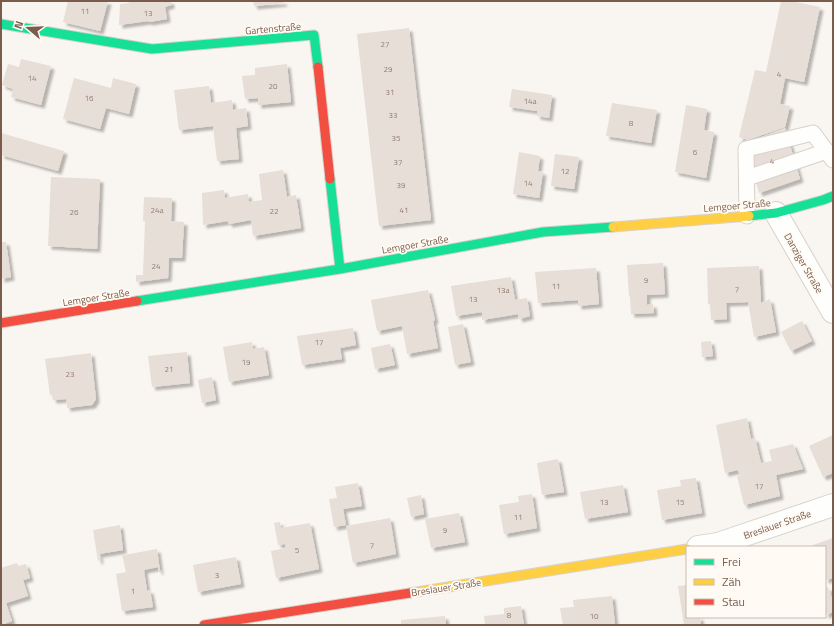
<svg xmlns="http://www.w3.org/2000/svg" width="834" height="626" font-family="'Titillium Web',sans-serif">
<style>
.building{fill:#e6ded7;filter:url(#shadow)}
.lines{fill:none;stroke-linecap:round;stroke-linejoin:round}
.lane-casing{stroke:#d7d1cb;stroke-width:17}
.street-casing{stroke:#d7d1cb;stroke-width:24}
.fast-casing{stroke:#d9d2cb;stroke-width:11}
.slow-casing{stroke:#d9d2cb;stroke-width:11}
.jam-casing{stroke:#d9d2cb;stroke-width:11}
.lane{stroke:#fefefd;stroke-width:15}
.street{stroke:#fefefd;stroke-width:22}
.fast{stroke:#16e098;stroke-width:9}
.slow{stroke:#ffcf43;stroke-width:9}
.jam{stroke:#f24e42;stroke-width:9}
.labels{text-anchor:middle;stroke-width:3.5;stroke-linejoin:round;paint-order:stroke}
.number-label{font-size:8px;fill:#977e72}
.street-label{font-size:10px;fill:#7a5c4d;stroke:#fffaf3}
</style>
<defs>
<filter id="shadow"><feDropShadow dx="3.5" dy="3.5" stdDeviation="1" flood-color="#0004"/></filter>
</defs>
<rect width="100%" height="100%" fill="#f9f5f0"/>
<!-- building -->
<path class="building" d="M68 1H108L100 31 63 22Z
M128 1H171V5L165 7 167 19 149 22 148 21 119 25 120 4 129 3Z
M253 1H283L284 3 254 6Z
M781 1H791L820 7 804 82 785 78 780 104 790 106 785 127 748 140 739 137 755 70 766 72Z
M409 28 431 220 379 226 357 34Z
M21 59 51 66 41 105 11 97 13 89 2 85 8 64 19 67Z
M287 64 291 102 258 105V98L245 99 242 76 255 75V68Z
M74 78 111 88 113 78 136 84 129 114 106 108 100 129 63 119Z
M209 86 211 103 232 100 233 110 246 108 248 126 236 128 239 159 217 161 213 126 179 130 174 90Z
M512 89 552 95 549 118 537 116V111L509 107Z
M612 103 657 110 651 143 606 136Z
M686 105 707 109 704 130 714 132 706 178 675 172Z
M785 128 800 179 759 193 745 143Z
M1 133 64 151 58 171 1 155Z
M519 152 540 156 538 171 543 172 539 198 513 194Z
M555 154 579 157 574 189 551 186Z
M283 170 287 197 296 195 301 228 253 236 251 220 229 224 228 221 203 225 202 193 224 190 225 198 248 194 249 202 262 200 259 174Z
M51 177 100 179 97 249 48 246Z
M144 197 172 198 171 221 184 222 182 258H169L168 278 136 282V275H143L145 221H143Z
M1 242H6L11 277 1 279Z
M663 263 665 294 647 295V305L653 304 654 313 631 314 630 296H629L627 265Z
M759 266 761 303 770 299 776 332 754 337 748 302 726 303 727 319 711 320 710 304H708L707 268Z
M596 268 599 304 578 306V300L538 303 535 272Z
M511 277 515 300 527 298 530 316 519 319 518 314 482 320V312L456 316 451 286Z
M428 290 435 320 433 321 438 348 407 354 402 326 377 331 371 300Z
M802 321 812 341 791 351 781 332Z
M463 324 471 362 455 365 448 327Z
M353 328 356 345 340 348 342 359 302 365 297 336Z
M711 341 713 356 702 357 701 342Z
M252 342 253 349 264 347 269 375 229 382 223 347Z
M390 344 395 365 375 369 371 348Z
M187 352 190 383 152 387 148 356Z
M91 353 96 399 92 405 67 408 66 399 53 400 52 394 50 395 45 359Z
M212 377 216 400 202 403 198 380Z
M747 418 751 439 755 438 761 463 772 461 769 450 793 444 803 469 776 475 780 496 744 505 737 476 740 475 738 470 725 473 716 425Z
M833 435V473L823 477 809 446Z
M558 459 564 492 542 495 537 463Z
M696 478 702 513 662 520 657 490 681 486 680 480Z
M358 483 362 506 343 509 346 525 334 527 329 499 337 498 335 487Z
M623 485 628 512 585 519 580 492Z
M532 494 537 528 504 534 499 505 519 502 518 496Z
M421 495 424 514 411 517 407 498Z
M459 513 465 542 431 548 425 519Z
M390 518 396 554 353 563 346 526Z
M280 522 281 528 310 523 319 569 276 578 271 551 286 548 285 544 278 545 274 523Z
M120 525 123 550 99 554 100 560 98 561 93 530Z
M833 538V578L825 580V547H814L813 545Z
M157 549 160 571H158V567L144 570 147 591 150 590 153 607 122 611 116 574 126 572 122 554H124V555Z
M236 557 241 584 198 592 193 565Z
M17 563 18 566 26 564 30 578 23 580 28 596 6 603 12 621 1 625V568Z
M687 585V617H700L701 624 684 625 678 586Z
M828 587 833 601V612L825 615V588Z
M612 596 615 625H563L560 608 574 607 573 600Z
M521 606 524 625H485L484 616 504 614V608Z
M445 616 446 625H401V620Z"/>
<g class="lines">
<!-- lane casing -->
<g class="lane-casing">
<path id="lane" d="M747 178 827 151
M747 216 746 149 813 133 833 160"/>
</g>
<!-- street casing -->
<g class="street-casing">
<path id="street" d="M776 213 833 312
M698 547 718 544 833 505"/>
</g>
<!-- fast casing -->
<g class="fast-casing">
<path id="fast" d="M1 24 152 49 314 35 318 67
M330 179 340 269
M749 216 776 213 823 200 833 196
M137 301 340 269 543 232 613 227"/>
</g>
<!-- slow casing -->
<g class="slow-casing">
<path id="slow" d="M613 227 749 216
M410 593 687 549"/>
</g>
<!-- jam casing -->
<g class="jam-casing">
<path id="jam" d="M318 67 330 179
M1 323 137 301
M204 625 410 593"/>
</g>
<!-- lane -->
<use href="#lane" class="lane"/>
<!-- street -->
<use href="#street" class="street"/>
<!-- fast -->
<use href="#fast" class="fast"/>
<!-- slow -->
<use href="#slow" class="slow"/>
<!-- jam -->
<use href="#jam" class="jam"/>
</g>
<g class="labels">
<!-- number labels -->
<g class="number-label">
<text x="85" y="14">11</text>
<text x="148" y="16">13</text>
<text x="385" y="47">27</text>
<text x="388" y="72">29</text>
<text x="779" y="77">4</text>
<text x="32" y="81">14</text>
<text x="273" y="89">20</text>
<text x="390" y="95">31</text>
<text x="89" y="101">16</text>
<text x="530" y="104">14a</text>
<text x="393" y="118">33</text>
<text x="631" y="126">8</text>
<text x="396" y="141">35</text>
<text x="695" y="155">6</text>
<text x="772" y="164">4</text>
<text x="398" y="165">37</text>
<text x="565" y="174">12</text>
<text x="528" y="186">14</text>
<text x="401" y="188">39</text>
<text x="157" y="213">24a</text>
<text x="404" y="213">41</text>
<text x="274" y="214">22</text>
<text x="74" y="215">26</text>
<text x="156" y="269">24</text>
<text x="646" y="283">9</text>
<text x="556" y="289">11</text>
<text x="737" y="292">7</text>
<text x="503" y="293">13a</text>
<text x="473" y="302">13</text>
<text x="319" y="345">17</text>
<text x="246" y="365">19</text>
<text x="169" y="372">21</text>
<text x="70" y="377">23</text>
<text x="759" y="489">17</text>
<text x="604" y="505">13</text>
<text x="680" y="505">15</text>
<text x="518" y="520">11</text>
<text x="445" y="533">9</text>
<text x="372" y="548">7</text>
<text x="297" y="553">5</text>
<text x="217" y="578">3</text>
<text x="133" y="594">1</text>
<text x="509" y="618">8</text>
<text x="594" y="619">10</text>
</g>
<!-- street labels -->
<g class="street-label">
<text transform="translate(273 28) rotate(-5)" y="4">Gartenstraße</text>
<text transform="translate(737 205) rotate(-5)" y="4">Lemgoer Straße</text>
<text transform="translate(415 244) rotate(-10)" y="4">Lemgoer Straße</text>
<text transform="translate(804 263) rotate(60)" y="4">Danziger Straße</text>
<text transform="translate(96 297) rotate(-9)" y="4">Lemgoer Straße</text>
<text transform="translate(777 524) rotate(-19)" y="4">Breslauer Straße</text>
<text transform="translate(446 587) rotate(-9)" y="4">Breslauer Straße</text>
</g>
</g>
<!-- border -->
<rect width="834" height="626" fill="none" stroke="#7a5c4d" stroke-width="4"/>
<!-- legend -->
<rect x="686" y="546" width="140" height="72" fill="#fffaf3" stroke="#cabbb1"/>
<rect x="694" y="559" width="20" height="6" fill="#16e098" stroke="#cabbb1"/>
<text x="722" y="566" font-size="12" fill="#7a5c4d">Frei</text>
<rect x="694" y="579" width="20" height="6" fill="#ffcf43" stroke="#cabbb1"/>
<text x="722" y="586" font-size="12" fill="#7a5c4d">Zäh</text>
<rect x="694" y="599" width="20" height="6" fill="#f24e42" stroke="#cabbb1"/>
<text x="722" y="606" font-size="12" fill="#7a5c4d">Stau</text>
<!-- north arrow -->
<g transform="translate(28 28) rotate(289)" stroke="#fffaf3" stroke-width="3" paint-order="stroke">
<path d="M0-3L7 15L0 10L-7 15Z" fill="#7a5c4d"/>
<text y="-6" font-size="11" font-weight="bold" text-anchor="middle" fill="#7a5c4d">N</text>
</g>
</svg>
